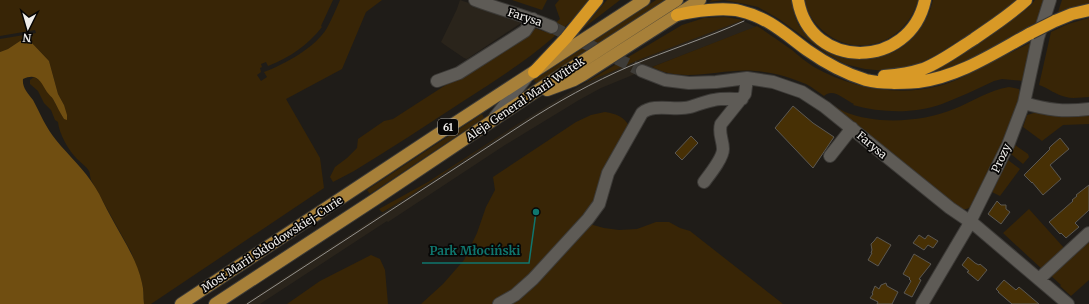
<svg xmlns="http://www.w3.org/2000/svg" width="1089" height="304" font-family="Merriweather,serif">
<style>
.built{fill:#2a241b}
.green{fill:#382506}
.water{fill:#704e11}
.building{fill:#473005;stroke:#5b5853}
.lines{fill:none;stroke-linecap:round;stroke-linejoin:round}
.minor-tunnel{stroke:#3e3c38;stroke-width:12;stroke-dasharray:12 6;stroke-linecap:butt}
.minor-casing{stroke:#3c3a37;stroke-width:14}
.major-casing{stroke:#3c3a37;stroke-width:14}
.highway-casing{stroke:#3c3a37;stroke-width:14}
.minor{stroke:#5e5b56;stroke-width:12}
.major{stroke:#a78039;stroke-width:12}
.highway{stroke:#d89926;stroke-width:12}
.tram{stroke:#93918d;stroke-width:1}
.highway-bridge-casing{stroke:#3c3a37;stroke-width:14;stroke-linecap:butt}
.highway-bridge{stroke:#d89926;stroke-width:12}
.labels{text-anchor:middle;stroke-width:3.5;stroke-linejoin:round;paint-order:stroke}
.shield{fill:#080706;stroke:#aaa9a6;stroke-width:1}
.shield-label{font-size:10px;font-weight:bold;fill:#f0eeeb}
.street-label{font-size:11px;fill:#f0eeeb;stroke:#080706}
.leader{fill:none;stroke:#0f766e;stroke-width:1.5}
.callout-dot{fill:#0f766e;stroke:#080706;stroke-width:1.5}
.callout-label{font-size:12px;text-anchor:middle;font-weight:bold;fill:#0f766e;stroke:#080706;stroke-width:3.5;stroke-linejoin:round;paint-order:stroke}
</style>
<rect width="100%" height="100%" fill="#1f1c18"/>
<!-- built -->
<path class="built" d="M460 0 520 20 521 23 467 59 464 58 445 45 441 42 457 9Z
M741 20 756 27 652 67 601 88 579 100 505 145 388 222 387 221 260 304H244L529 117 583 84 641 59Z"/>
<!-- green -->
<path class="green" d="M0 0H333L321 26 322 27C308 45 289 58 268 66L266 62 261 64 262 67 260 68 261 72 257 75 261 81 267 77 264 72C285 64 315 48 327 28 332 19 336 9 340 0H382L366 12 342 69 286 99 320 158 324 188 151 304H144L143 287 140 276 131 252 91 180C90 177 90 173 89 171 86 166 81 163 77 159 69 151 59 134 58 122L55 120 51 110 44 103 38 91 30 84V80L34 77 39 80 44 85 47 91 53 99 64 119V105L58 94 49 61 31 42 20 41 8 49 0 52V39L36 33 35 30 0 36Z
M512 0H547L542 10Z
M559 0H590C556 42 510 71 465 100 428 124 392 148 354 171L333 182 330 177 335 167 347 158 357 148 358 139 384 121 393 119 534 28 546 32 560 19 555 5Z
M607 0H620L581 30Z
M656 0H665L584 54 537 85 534 80Z
M712 0H792C794 23 801 32 819 44 827 49 834 56 843 58 854 60 865 59 876 56 881 55 887 55 891 53 913 44 928 22 933 0H1018L999 15 938 54 918 64 901 70 886 71 865 69 845 64 827 54 779 19 758 7 745 4 724 0 709 2Z
M805 0H918C905 46 852 61 819 27 812 20 806 10 805 0Z
M1035 0H1044L1037 22 1032 25C995 46 963 67 921 76L1019 14 1031 5Z
M1062 0H1089V4L1057 15Z
M725 17 743 20 641 59 583 84 682 25 704 18Z
M1089 18V97C1082 97 1073 99 1066 97 1056 95 1048 88 1039 85L1051 32 1068 24Z
M757 26C769 34 780 42 792 50 799 56 806 62 814 67 851 88 897 97 939 86 955 82 969 74 984 66 1000 58 1016 50 1032 42L1024 81 1002 79 994 81C977 89 960 97 942 104 914 114 882 113 853 105L854 104C845 100 833 87 824 96 818 92 812 87 806 84 790 77 772 72 755 71 721 68 684 84 652 67Z
M1009 87 1019 89 1020 94C1009 133 990 168 972 205 968 210 964 210 958 208L831 106 832 104C836 107 841 110 845 112 877 125 923 122 954 109 972 102 989 90 1009 87Z
M1035 110 1089 112V124L1063 125 1042 141 1023 127 1027 115 1034 113Z
M605 112C617 114 623 116 630 127L597 196 584 218 593 225 604 228 619 230 637 229 656 222H669L680 228 690 231 783 304H421L443 284 464 260 477 233 486 207 495 190 493 177 576 122 591 115Z
M482 114 484 118 370 194 367 190Z
M529 117 411 195 383 212H382L379 209 428 182Z
M1015 145 1028 154 1029 157 1023 164 1011 154Z
M1008 160 1020 169 1000 196 992 192Z
M1029 209 1065 249 1043 270 1003 233Z
M1089 238V280L1071 296 1060 286 1061 285 1049 274Z
M371 255 380 259 385 270 388 304H287L320 281Z"/>
<!-- water -->
<path class="water" d="M20 41H27L31 42 49 61 58 94 64 105 67 115V120L64 119C60 113 57 106 53 99 52 97 49 95 47 92 41 82 37 72 23 79 22 88 28 93 33 100 40 113 46 128 56 140 69 156 84 169 95 187 101 196 105 207 111 217 122 238 137 259 142 283 144 290 143 297 144 304H0V52L8 49Z"/>
<!-- building -->
<path class="building" d="M793 106 813 123 834 137 813 168 775 128Z
M691 136 698 143 682 160 675 153Z
M1060 138 1069 149 1050 165 1061 179 1043 195 1032 182V183L1024 175 1050 149 1049 148 1052 145Z
M1089 185V210L1075 223 1079 227 1066 238 1061 233 1060 234 1049 222 1073 201 1072 200 1077 196 1076 195Z
M997 201 1001 205H1006V209L1010 212 1001 224 988 214Z
M919 235 925 239 928 235 938 241 933 248 928 245 924 250 913 243Z
M877 237 891 245 878 266 868 260 872 253H871L872 250 871 244 874 241Z
M914 254 931 264 919 279 921 280 912 297 904 293 911 281 909 279 910 278 903 274Z
M968 257 975 263 979 265 980 264 987 270 978 281 967 272 969 271 962 265Z
M1004 280 1016 290 1019 287 1039 304H1012L998 292H999L996 289Z
M886 283 887 286 898 292 892 304H877L878 302 870 298 873 294 872 293 875 286 879 289 881 285Z"/>
<g class="lines">
<!-- minor-tunnel -->
<path class="minor-tunnel" d="M552 27 642 71"/>
<!-- minor casing -->
<g class="minor-casing">
<path id="minor" d="M475 0C501 10 527 16 552 27
M642 71 665 80 689 83 716 82 747 78 773 82 802 92 825 107 950 208 975 225 1068 304
M437 81 459 73 525 31 533 19
M1024 103C1048 110 1064 112 1089 109
M495 117 526 78
M830 156 852 128
M704 182C710 174 723 158 723 149 723 140 718 133 721 124L745 94 747 78
M1039 279 1089 233
M499 304 515 295 533 279 588 219 599 204 608 173 642 113C654 103 675 111 690 107 698 105 706 101 714 100 723 98 733 99 742 99
M922 304 967 228 1008 145 1024 103 1038 38 1050 0"/>
</g>
<!-- major casing -->
<g class="major-casing">
<path id="major" d="M547 90 574 80 583 75 700 0
M181 304 435 136 644 0
M215 304 374 200 547 84 677 0"/>
</g>
<!-- highway casing -->
<g class="highway-casing">
<path id="highway" d="M798 0C810 71 910 70 925 0
M677 15C693 11 724 7 740 11 769 18 784 33 807 50 824 62 846 74 866 80 882 84 901 83 918 82 959 77 996 52 1031 33
M1055 21 1072 14 1089 10
M534 72 566 38 597 0
M884 76C897 75 911 73 923 69 941 62 958 49 974 39 991 27 1010 15 1026 0"/>
</g>
<!-- minor -->
<use href="#minor" class="minor"/>
<!-- major -->
<use href="#major" class="major"/>
<!-- highway -->
<use href="#highway" class="highway"/>
<!-- tram -->
<path class="tram" d="M247 304 523 124C557 102 593 82 630 66 668 50 707 38 744 21"/>
<!-- highway-bridge casing -->
<g class="highway-bridge-casing">
<path id="highway-bridge" d="M1031 33 1055 21"/>
</g>
<!-- highway-bridge -->
<use href="#highway-bridge" class="highway-bridge"/>
</g>
<g class="labels">
<!-- shield labels -->
<rect class="shield" x="438" y="119" width="20" height="16" rx="3"/>
<g class="shield-label">
<text x="448" y="131">61</text>
</g>
<!-- street labels -->
<g class="street-label">
<text transform="translate(525 17) rotate(18)" y="4">Farysa</text>
<text transform="translate(525 99) rotate(-34)" y="4">Aleja Generał Marii Wittek</text>
<text transform="translate(872 145) rotate(40)" y="4">Farysa</text>
<text transform="translate(1001 158) rotate(-65)" y="4">Prozy</text>
<text transform="translate(272 244) rotate(-33)" y="4">Most Marii Skłodowskiej-Curie</text>
</g>
</g>
<!-- callouts -->
<path class="leader" d="M536 212L529 263H422"/>
<circle class="callout-dot" cx="536" cy="212" r="4"/>
<g class="callout-label">
<text x="475" y="255">Park Młociński</text>
</g>
<!-- north arrow -->
<g transform="translate(28 28) rotate(185)" stroke="#080706" stroke-width="3" paint-order="stroke">
<path d="M0-3L7 15L0 10L-7 15Z" fill="#f0eeeb"/>
<text y="-6" font-size="11" font-weight="bold" text-anchor="middle" fill="#f0eeeb">N</text>
</g>
</svg>
